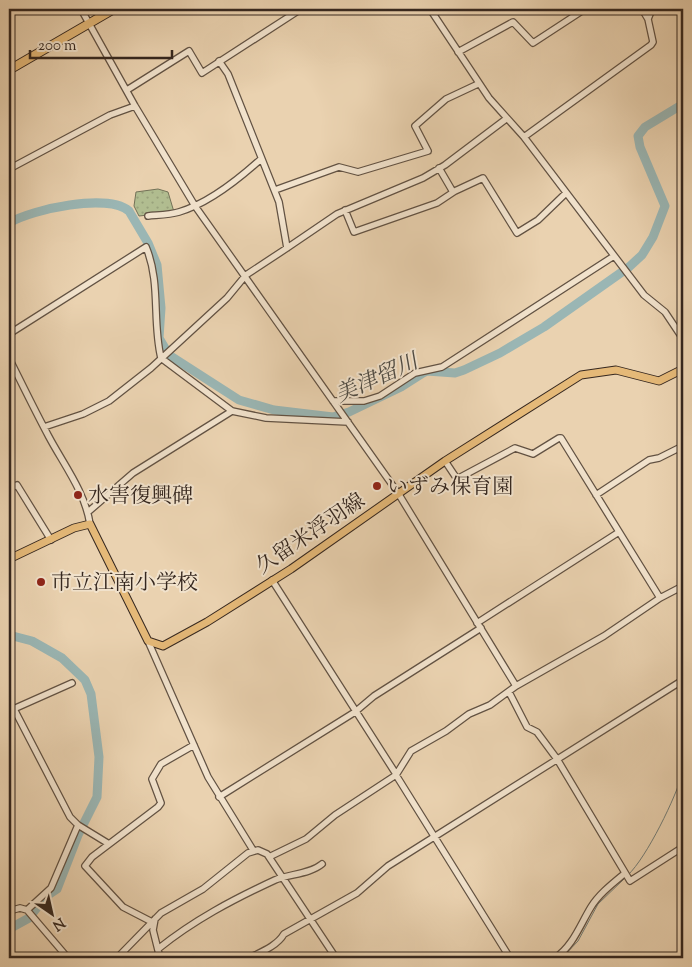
<svg xmlns="http://www.w3.org/2000/svg" width="692" height="967" font-family="'Sorts Mill Goudy','Noto Serif JP',serif">
<style>
.green{fill:url(#green-dots);stroke:#737258}
.lines{fill:none;stroke-linecap:round;stroke-linejoin:round}
.stream{stroke:#727d78;stroke-width:1}
.river{stroke:#9ab6b4;stroke-width:9}
.minor-casing{stroke:#625243;stroke-width:8}
.major-casing{stroke:#35271f;stroke-width:9}
.highway-casing{stroke:#35271f;stroke-width:10}
.minor{stroke:#f1e2cc;stroke-width:5.5}
.major{stroke:#e5b978;stroke-width:7}
.highway{stroke:#e5b978;stroke-width:8}
.poi-dot{fill:#8f2418;stroke:#f1e2cc;stroke-width:2}
.labels{text-anchor:middle;stroke-width:4;stroke-linejoin:round;paint-order:stroke}
.poi-label{font-size:21px;fill:#35271f;stroke:#f1e2cc;text-anchor:start}
.street-label{font-size:21px;fill:#35271f;stroke:#f1e2cc}
.water-label{font-size:22px;font-style:italic;fill:#4e4b44;stroke:#f1e2cc}
</style>
<defs>
<pattern id="green-dots" width="8" height="8" patternUnits="userSpaceOnUse" patternTransform="scale(1.25)"><rect width="8" height="8" fill="#b1bd90"/><path d="M2 2h.1M6 6h.1" fill="none" stroke="#99a27c" stroke-width="1.8" stroke-linecap="round"/></pattern>
</defs>
<rect width="100%" height="100%" fill="#ead2b0"/>
<filter id="stains"><feTurbulence type="fractalNoise" baseFrequency=".004" numOctaves="4"/><feColorMatrix values="0 0 0 0 .2 0 0 0 0 .09 0 0 0 0 .02 0 0 0 .5 -.17"/></filter>
<radialGradient id="worn" r=".72"><stop offset=".6" stop-color="#630" stop-opacity="0"/><stop offset="1" stop-color="#630" stop-opacity=".3"/></radialGradient>
<!-- green -->
<path class="green" d="M158 189 168 192 174 212 139 216 134 206 136 192Z"/>
<g class="lines">
<!-- stream -->
<path class="stream" d="M9 643 12 637
M628 875C647 857 676 797 683 772
M562 958 578 941 598 904 625 878
M670 958 683 950"/>
<!-- river -->
<path class="river" d="M9 223C32 209 108 193 129 211L148 243 157 265 161 308 159 338 169 355 239 400 274 410 333 417 349 412 401 387 423 373 427 371 455 373 464 370 500 353 544 327 629 267 642 255 653 237 665 206 640 147 638 136 645 127 683 104
M9 635 32 641 62 658 85 680 91 694 99 757 97 797 78 835 57 889 45 897 29 918 9 929"/>
<!-- minor casing -->
<g class="minor-casing">
<path id="minor" d="M81 9 135 106 195 206 398 493 516 686
M430 9 489 98 524 137 644 295 665 312 683 339
M648 19 652 9
M458 52 513 22 533 43 585 9
M219 61 228 74 279 202 287 248
M127 90 189 51 202 73 301 9
M524 137 651 45 653 42 648 19 642 9
M439 168 453 192
M9 169 110 115 135 106
M275 190 339 167 358 172 428 151 415 126 446 99 478 84
M345 210 354 232 437 203 455 191 483 178 517 233 538 220 566 193
M148 216C158 215 169 215 179 212 207 204 240 178 261 159
M9 334 146 247C161 283 152 321 161 358L232 411 266 418 348 422
M9 358C22 384 35 411 49 437 64 465 85 492 90 524
M333 401H364L380 396 415 373 442 367 614 256
M44 427 83 414 109 401 151 368 227 298 246 275 287 248 337 214 423 178 445 165 506 119
M445 461 457 479 515 448 533 454 559 438H561L660 598
M9 489 17 485 51 540
M596 495 649 460 659 458 683 446
M88 512 133 473 232 411
M272 580 396 774
M477 623 619 532
M148 641 208 777 253 850
M509 692 527 727 537 732 557 759 630 881 683 847
M14 709 70 817 78 825
M9 711 72 683
M396 775 510 958
M219 797 355 712 374 696 481 628
M78 825 109 844
M269 857 306 839 335 815 396 775 411 751 446 731 469 714 490 705 516 686 604 636 660 598 683 586
M27 910 51 888 78 825
M9 911 20 908 27 910 68 958
M155 919 153 930 160 958
M152 922 123 907 85 866 92 857 158 807 161 803 152 779 161 764 194 745
M158 949C194 920 232 900 275 880 289 874 310 874 322 864
M117 958 161 913 203 889 248 853 258 850 267 854 336 958
M249 958C261 952 277 946 284 934L357 893 388 866 683 680
M555 958C573 946 580 925 591 907 599 894 612 884 624 874"/>
</g>
<!-- major casing -->
<g class="major-casing">
<path id="major" d="M9 559 74 528 90 524 148 641 163 646 207 622 291 569 445 461 581 375 616 370 659 381 683 369"/>
</g>
<!-- highway casing -->
<g class="highway-casing">
<path id="highway" d="M9 70 114 9"/>
</g>
<!-- minor -->
<use href="#minor" class="minor"/>
<!-- major -->
<use href="#major" class="major"/>
<!-- highway -->
<use href="#highway" class="highway"/>
</g>
<!-- markers -->
<g class="poi-dot">
<circle cx="377" cy="486" r="5"/>
<circle cx="78" cy="495" r="5"/>
<circle cx="41" cy="582" r="5"/>
</g>
<g class="labels">
<!-- poi labels -->
<g class="poi-label">
<text x="387" y="493">いずみ保育園</text>
<text x="88" y="502">水害復興碑</text>
<text x="51" y="589">市立江南小学校</text>
</g>
<!-- street labels -->
<g class="street-label">
<text transform="translate(310 533) rotate(-34)" y="7">久留米浮羽線</text>
</g>
<!-- water labels -->
<g class="water-label">
<text transform="translate(376 377) rotate(-24)" y="8">美津留川</text>
</g>
</g>
<!-- margin -->
<rect width="692" height="967" fill="none" stroke="#ead2b0" stroke-width="30"/>
<rect x="10" y="10" width="672" height="947" fill="none" stroke="#35271f" stroke-width="2.5"/>
<rect x="15" y="15" width="662" height="937" fill="none" stroke="#35271f"/>
<!-- north arrow -->
<g transform="translate(52 914) rotate(146)" stroke="#f1e2cc" stroke-width="4" paint-order="stroke">
<path d="M0-4L9 19L0 12L-9 19Z" fill="#35271f"/>
<text y="-8" font-size="14" font-weight="bold" text-anchor="middle" fill="#35271f">N</text>
</g>
<!-- scale -->
<path d="M30 50v8h142v-8" fill="none" stroke="#35271f" stroke-width="2.5"/>
<text x="38" y="50" font-size="15" fill="#35271f" stroke="#f1e2cc" stroke-width="4" paint-order="stroke">200 m</text>
<rect width="100%" height="100%" filter="url(#stains)"/>
<rect width="100%" height="100%" fill="url(#worn)"/>
</svg>
